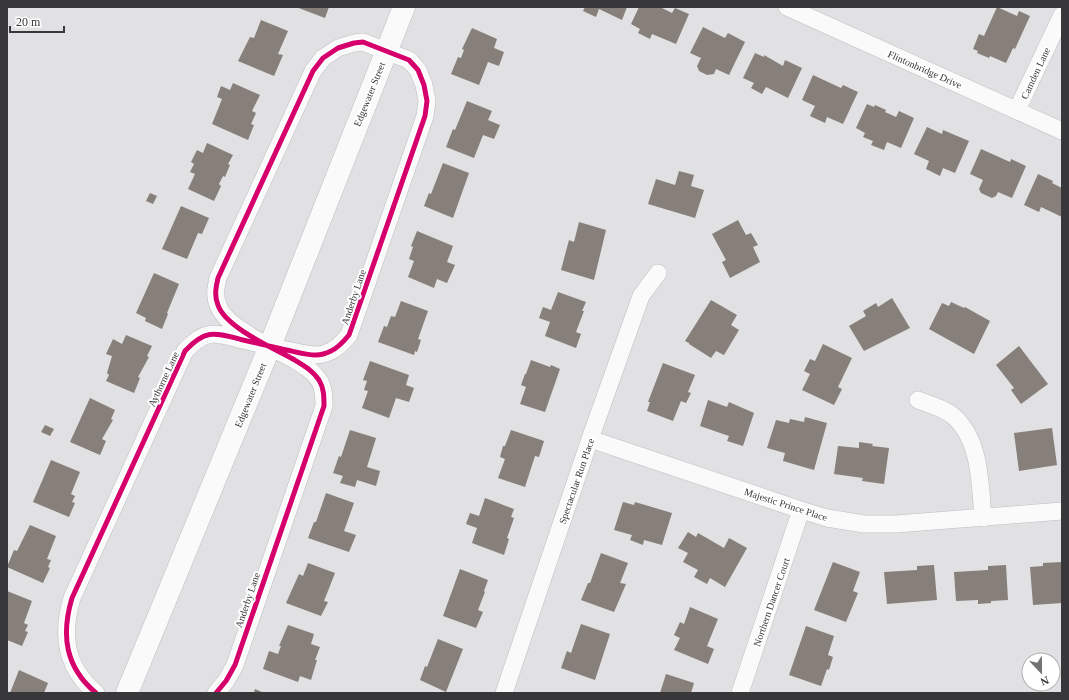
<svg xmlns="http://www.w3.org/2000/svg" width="1069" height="700" font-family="Georgia,serif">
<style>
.building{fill:#867f7a}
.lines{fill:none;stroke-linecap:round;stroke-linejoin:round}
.minor-casing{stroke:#bebec0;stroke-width:18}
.tertiary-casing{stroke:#bebec0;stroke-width:23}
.minor{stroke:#fafafb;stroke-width:17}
.tertiary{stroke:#fafafb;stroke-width:22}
.cycleway-casing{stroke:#fff;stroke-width:8}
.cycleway{stroke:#d6006c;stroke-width:5}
.labels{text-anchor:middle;stroke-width:4;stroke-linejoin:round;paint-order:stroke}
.street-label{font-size:10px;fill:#38383a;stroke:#fff}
</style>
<rect width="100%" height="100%" fill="#e1e0e3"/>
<!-- building -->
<path class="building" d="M296 7H329L325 18Z
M585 7H627L622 20 599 9 596 17 583 11Z
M639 7H662V8L672 13 675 8 689 14 676 44 652 34 650 39 638 33 640 29 631 24Z
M997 7 1017 16 1019 11 1030 16 1015 49 1013 48 1006 63 990 56 989 58 977 53 978 51 973 49 979 34 984 36Z
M261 20 288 31 278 54 283 55 274 76 238 61 250 37 254 38Z
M703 27 725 38 728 33 745 42 729 75 716 69 714 74 707 75 699 71 697 66 701 58 690 53Z
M472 28 497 39 494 48 504 52 499 66 488 62 479 85 451 74 458 57 461 58 464 50 462 49Z
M755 53 764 57V55L783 66 785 60 802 68 788 98 766 87 762 94 751 88 754 83 743 78Z
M813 75 841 88 843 85 858 92 843 124 827 117 825 123 810 116 815 106 802 100Z
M233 83 260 95 252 111 256 113 251 124 254 125 248 140 212 124 222 99 217 97 221 86 230 90Z
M467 101 492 111 488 120 500 125 494 139 483 135 474 158 446 147 453 129 455 130Z
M867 104 874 107 875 105 886 110 885 112 896 117 899 111 914 118 901 148 887 142 884 150 871 145 873 141 863 137 865 133 856 128Z
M927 127 942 134 943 130 969 141 955 173 943 168 940 176 926 169 929 161 914 154Z
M207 143 233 155 228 164 230 165 225 177 223 176 219 184 221 186 214 201 188 189 195 174 190 172 194 164 191 162 197 150 203 153Z
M981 149 1010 162 1011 159 1026 166 1012 198 998 192 996 196 992 198 981 193 979 189 983 180 970 174Z
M443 163 469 173 453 218 424 206 429 193 431 194Z
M679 171 694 175 691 186 704 190 695 218 648 204 656 179 675 185Z
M1038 174 1053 181 1052 183 1062 188V217L1041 207 1039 212 1024 205Z
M150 193 157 196 153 204 146 201Z
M181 206 209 218 202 234 198 233 187 259 162 249Z
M738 220 746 235 751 233 758 245 753 247 760 262 730 278 722 262 726 260 712 234Z
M579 222 606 230 594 280 561 270 569 240 574 242Z
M417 231 453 246 447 262 455 265 447 283 437 279 434 288 408 277 414 261 409 259 413 247 411 246Z
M154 273 179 284 167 313 168 314 162 329 145 321 146 318 136 313Z
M558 292 586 302 582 311H584L576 332 581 334 576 348 545 336 550 322 539 318 543 307 551 310Z
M892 298 910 328 864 351 849 326 866 316 863 311 876 303 878 307Z
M711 300 737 315 731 325 739 330 724 355 716 351 711 358 689 344V343L685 341Z
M401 301 428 311 418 339 421 340 417 352 415 351 414 355 378 342 384 326 387 327 391 316 395 317Z
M951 302 964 308 965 307 990 321 974 354 929 329 942 303 949 306Z
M126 335 152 346 147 356 149 357 138 377 140 378 134 393 106 381 109 375 107 373 112 356 106 354 113 339 122 344Z
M823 344 852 358 838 387 842 389 834 405 802 390 810 374 804 371 810 359 815 361Z
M1019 346 1048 384 1021 404 1011 390 1014 388 996 365Z
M531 360 550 367 551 365 560 369 545 412 520 404 526 387 521 385 525 374H526Z
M370 361 409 375 406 385 414 388 409 402 396 398 389 418 362 408 368 391 364 390 367 381 363 380Z
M663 363 695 375 688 392 691 393 686 403 681 401 673 421 647 411 650 402H648Z
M90 398 115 410 111 419 113 420 102 439 106 441 100 455 70 442Z
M708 400 727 407 729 402 754 413 743 446 727 441 729 436 700 426Z
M805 417 827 423 814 470 783 461 785 453 767 448 776 420 789 423 790 419 804 422Z
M45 425 54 429 50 436 41 432Z
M1052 428 1057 465 1019 471 1014 433Z
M350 430 376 438 367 467 380 471 376 486 357 480 355 487 340 483 343 476 333 473 339 456 341 457Z
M511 430 544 441 539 457 535 456 525 487 498 478 505 459 500 457 503 446H505Z
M859 442 873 444 872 446 889 448 884 484 862 481 863 478 834 474 838 446 859 448Z
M51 460 80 472 71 494 75 496 72 502 75 503 69 517 33 502Z
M326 493 354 503 344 531 356 535 349 552 308 538 314 522H316Z
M485 498 514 509 511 517 514 518 507 538 509 539 504 555 472 543 477 528 466 524 470 513 479 516Z
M623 502 634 505 635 502 672 513 662 545 644 540 643 545 630 540 632 535 614 530Z
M30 525 56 536 47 559 51 560 48 567 50 568 43 583 7 567 14 550 17 551Z
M688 532 696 537 698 533 724 548 729 538 747 548 725 587 710 578 707 584 694 577 698 570 683 562 688 553 678 548Z
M601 553 628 563 620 583 626 584 614 612 581 600 588 583H590Z
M833 562 860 572 853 591 858 593 846 622 814 610Z
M1062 562V603L1033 605 1030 567 1043 566V563Z
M308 563 335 573 324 601 328 602 321 616 286 603 299 574 303 576Z
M934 565 937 600 887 604 884 572 917 570V566Z
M1006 565 1008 600 991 601V603L978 604V600L956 601 954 572 988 570V566Z
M460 569 488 580 484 591 485 592 478 610 483 612 476 628 443 616Z
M7 591 32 601 24 623 28 625 25 631 28 632 22 646 7 640Z
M690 607 718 619 707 646 714 649 708 664 674 650 680 638 674 635 680 622 684 624Z
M581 624 610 634 595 680 561 668 567 651 571 653Z
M288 625 314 634 311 644 320 647 315 660H317L311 680 300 676 298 682 263 669 269 651 278 654 281 646H279Z
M806 626 834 636 828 655 833 657 829 670 827 669 821 686 789 675Z
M438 639 463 649 446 692 420 680 425 666 427 667Z
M19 670 48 683 44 693H10Z
M666 674 694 683 691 693H660Z
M255 689 264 693H254Z"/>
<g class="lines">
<!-- minor casing -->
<g class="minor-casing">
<path id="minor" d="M787 7 1062 131
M1017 110 1062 15
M918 400C929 404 943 408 952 415 981 439 980 484 983 518
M590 439 801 510 827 518 864 524H896L1062 511
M96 693C65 667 61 635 72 598L185 351C206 328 216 333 243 340 256 343 269 346 282 349 293 351 305 355 316 355 320 355 327 353 331 351 338 348 344 341 349 335L425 116 427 101 424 85 418 70 409 60 363 42 354 43 338 48 323 58 313 71 218 278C216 287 214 296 218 305 225 327 273 348 293 359 303 365 312 370 319 380 324 388 324 397 324 406L235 665 226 681 216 693
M504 693 590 439 641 296 658 273
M740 693 801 510"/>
</g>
<!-- tertiary casing -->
<g class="tertiary-casing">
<path id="tertiary" d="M127 693 270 346 404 7"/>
</g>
<!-- minor -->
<use href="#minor" class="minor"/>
<!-- tertiary -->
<use href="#tertiary" class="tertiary"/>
<!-- cycleway casing -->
<g class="cycleway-casing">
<path id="cycleway" d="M96 693C65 667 61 635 72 598L185 351C206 328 216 333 243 340 256 343 269 346 282 349 293 351 305 355 316 355 320 355 327 353 331 351 338 348 344 341 349 335L425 116 427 101 424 85 418 70 409 60 363 42 354 43 338 48 323 58 313 71 218 278C216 287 214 296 218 305 225 327 273 348 293 359 303 365 312 370 319 380 324 388 324 397 324 406L235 665 226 681 216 693"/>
</g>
<!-- cycleway -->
<use href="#cycleway" class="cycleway"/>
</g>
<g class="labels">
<!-- street labels -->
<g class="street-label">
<text transform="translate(925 69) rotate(24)" y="4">Flintonbridge Drive</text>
<text transform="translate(1035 73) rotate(-65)" y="4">Camden Lane</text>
<text transform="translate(369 94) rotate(-68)" y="4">Edgewater Street</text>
<text transform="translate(353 297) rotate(-71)" y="4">Anderby Lane</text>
<text transform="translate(163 379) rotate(-65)" y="4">Aythorne Lane</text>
<text transform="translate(250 395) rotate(-68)" y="4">Edgewater Street</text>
<text transform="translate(576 481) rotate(-71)" y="4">Spectacular Run Place</text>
<text transform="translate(786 504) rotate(18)" y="4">Majestic Prince Place</text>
<text transform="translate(247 600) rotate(-71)" y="4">Anderby Lane</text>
<text transform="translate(771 602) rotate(-71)" y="4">Northern Dancer Court</text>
</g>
</g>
<!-- border -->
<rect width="1069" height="700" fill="none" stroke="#38383a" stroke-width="16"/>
<!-- north arrow -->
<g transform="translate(1041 672) rotate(158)"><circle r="19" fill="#ffffff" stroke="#afafb0"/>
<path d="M0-3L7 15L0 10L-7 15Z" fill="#737375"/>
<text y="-6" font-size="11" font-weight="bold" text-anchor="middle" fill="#38383a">N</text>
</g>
<!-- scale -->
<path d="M10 26v6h54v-6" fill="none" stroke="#38383a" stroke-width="2"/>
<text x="16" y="26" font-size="12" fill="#38383a" stroke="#ffffff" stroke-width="3" paint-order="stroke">20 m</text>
</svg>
